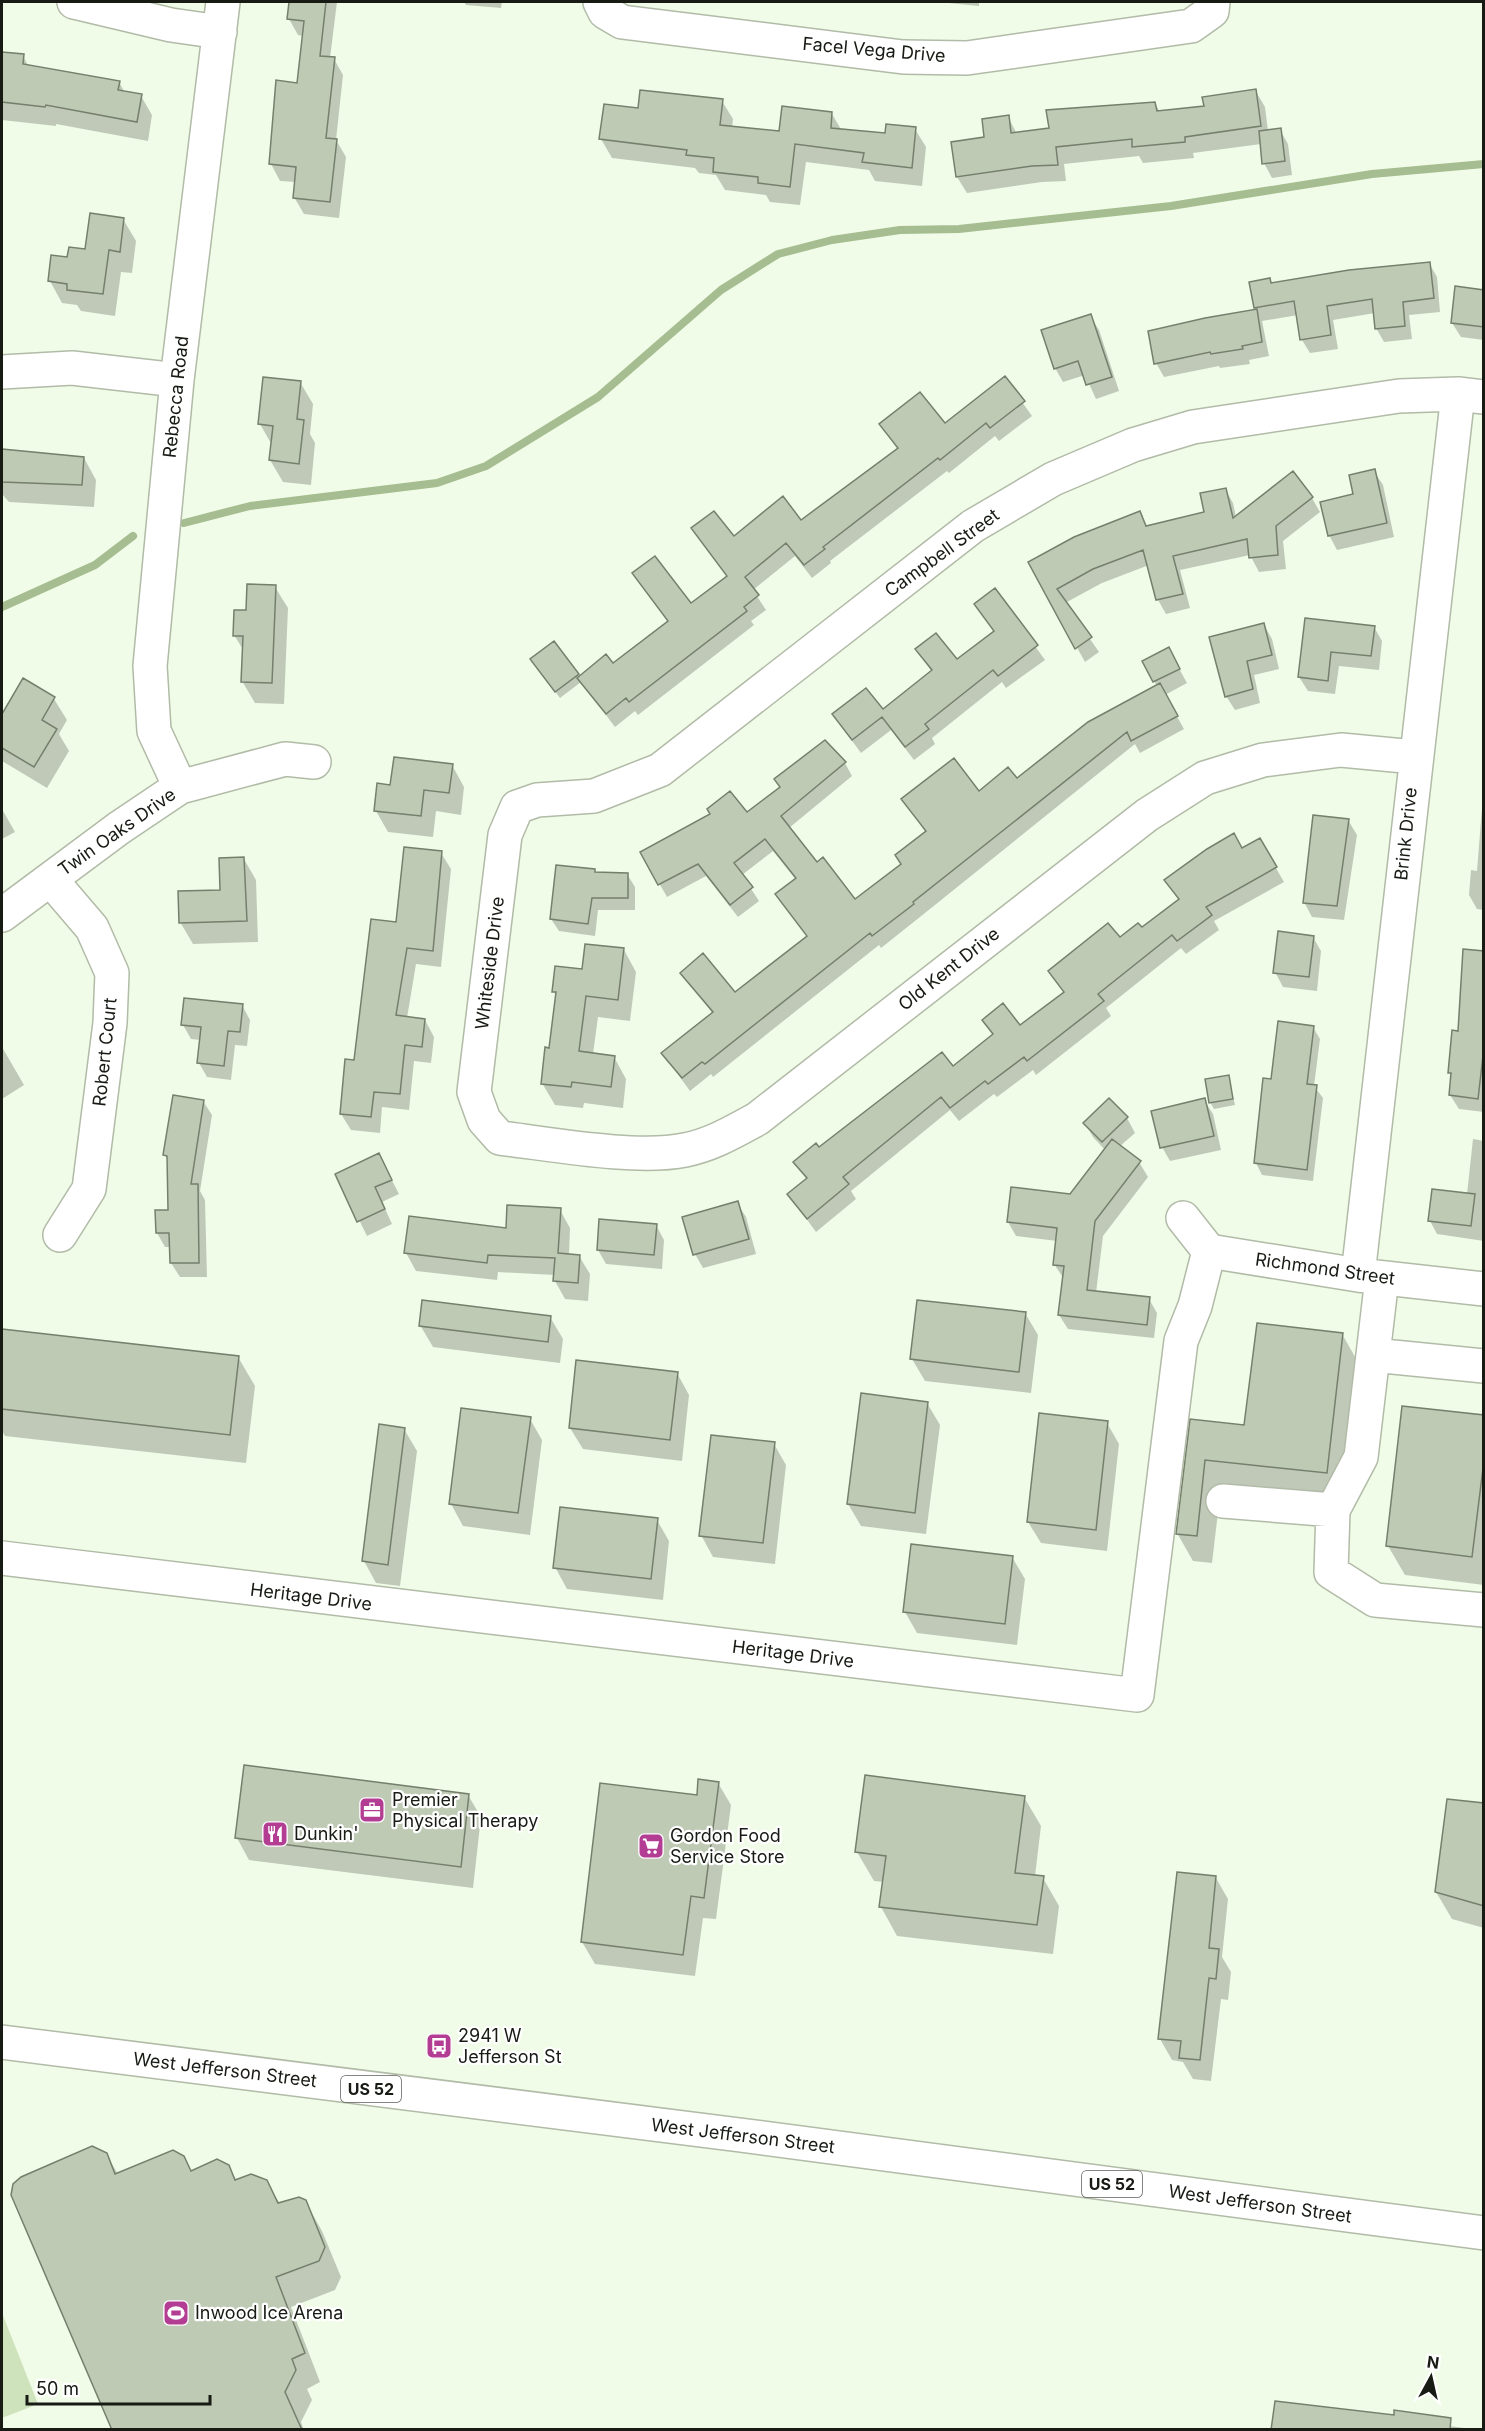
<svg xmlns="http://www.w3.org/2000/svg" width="1485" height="2431" font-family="Inter,sans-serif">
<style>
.green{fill:#cee2bc}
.shadow{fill:#0003}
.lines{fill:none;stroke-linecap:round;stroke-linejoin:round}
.stream{stroke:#a5bd90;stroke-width:8}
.building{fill:#bfcab5;stroke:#757f6c;stroke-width:1.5}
.minor-casing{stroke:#b1bba7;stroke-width:36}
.major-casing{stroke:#b1bba7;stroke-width:36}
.minor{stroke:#fff;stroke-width:33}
.major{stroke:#fff;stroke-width:33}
.labels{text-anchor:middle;stroke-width:4.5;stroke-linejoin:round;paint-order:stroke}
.shield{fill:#fff;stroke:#5d5f5a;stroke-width:1.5}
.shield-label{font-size:16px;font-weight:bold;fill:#171b13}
.street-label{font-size:18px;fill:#171b13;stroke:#fff}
.poi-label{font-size:18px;fill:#171b13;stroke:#fff;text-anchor:start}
</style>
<rect width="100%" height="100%" fill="#f0fce7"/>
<!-- green -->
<path class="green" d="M2 2313 38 2404 2 2418Z"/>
<!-- shadow -->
<path class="shadow" d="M291 2H337L330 58 334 59 343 75 336 140 346 157 339 218 304 214 294 197 296 182 280 181 271 164 298 85 304 36 298 35 289 19Z
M464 2H502L501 8 466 5Z
M938 2H979V6Z
M2 53 23 56 29 67 119 82 125 93 141 96 152 115 148 141 56 124V126L2 120Z
M1255 90 1265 107 1268 131 1280 130 1288 144 1292 175 1272 178 1264 163 1261 144 1193 153 1194 158 1143 163 1139 156 1064 164 1066 181 1042 182 967 193 957 177 986 138 1008 117 1017 134 1050 130 1155 104 1160 112 1205 108Z
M722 101 733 119 732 128 780 133 832 114 842 131 886 135 915 129 926 147 922 186 875 181 869 170 806 162 800 205 770 202 766 195 725 190 716 175 699 173 695 168 612 158 601 139 639 109Z
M123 219 136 241 132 273 121 272 115 316 81 311 77 305 62 303 50 281 68 259 87 251Z
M1429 263 1437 277 1440 312 1409 315 1412 339 1384 342 1376 328 1375 313 1333 320 1338 349 1310 353 1302 340 1298 315 1262 321 1269 356 1249 360 1250 364 1220 368 1219 366 1164 377 1156 363 1257 311 1255 307 1271 284Z
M1484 291V340L1461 337 1452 323Z
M1090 316 1099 330 1119 391 1096 399 1085 375 1063 382 1055 368Z
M1005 378 1032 416 999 441 995 436 949 473 947 471 830 561 831 563 812 578 795 556 753 590 766 610 751 621 754 625 638 715 635 711 615 727 581 682 560 698 536 666 578 675 580 677 613 665 669 623 634 574 691 605 728 578 693 529 733 538 801 522 898 450 880 424 944 425Z
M300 382 313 404 310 434 315 443 311 485 283 482 270 460 272 445 260 424Z
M2 451 84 458 96 480 94 507 9 502 2 494Z
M1374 471 1383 485 1394 537 1337 550 1329 535Z
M1225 489 1233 503 1236 517 1312 498 1320 512 1283 541 1286 569 1259 572 1250 555 1180 570 1190 608 1166 614 1158 600 1149 565 1102 583 1065 603 1099 652 1085 662 1030 563 1139 513 1147 527 1206 514Z
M275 587 288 608 284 704 255 703 242 681 244 651 234 635 247 612Z
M995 590 1045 660 1006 688 1002 682 932 738 935 744 914 760 891 730 861 753 833 715 883 712 932 672 917 650 957 661 994 632 976 604Z
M1306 619 1374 627 1382 641 1379 670 1339 666 1335 694 1308 691 1299 677Z
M1264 625 1272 639 1279 669 1254 675 1260 703 1235 710 1226 696Z
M1144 662 1176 663 1187 683 1165 695 1184 729 1140 753 1135 744 920 917 881 948 879 945 713 1077 711 1074 690 1091 663 1054 713 1014 682 973 735 994 808 937 777 894 796 880 773 851 742 875 759 901 738 917 706 876 667 897 642 853 746 814 781 788 825 742 845 763 852 776 789 828 817 864 855 901 902 865 926 833 903 799 979 793 1017 780 1157 686Z
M23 681 54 699 67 720 59 734 69 751 47 788 2 761V717Z
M452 765 464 787 461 815 436 811 433 837 388 832 376 811 392 786Z
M1484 783V910L1477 909 1469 895 1471 870 1477 871Z
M2 809 15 832 2 839Z
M1348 820 1357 835 1344 920 1312 917 1304 902Z
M1260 840 1284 882 1214 921 1219 930 1186 954 1181 948 1106 1008 1111 1016 1036 1075 1033 1070 997 1097 994 1094 959 1121 950 1110 851 1191 856 1199 816 1232 789 1195 807 1180 795 1162 952 1068 994 1036 984 1020 1020 1027 1064 993 1050 972 1141 929 1179 901 1166 880 1242 850Z
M441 853 451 869 441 967 416 964 407 1018 425 1020 434 1037 431 1063 414 1061 409 1110 382 1107 380 1133 351 1130 341 1114 397 923Z
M244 859 256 880 258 942 193 944 180 922 222 891Z
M596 874H627L635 887V910H598L595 936 559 931 551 919Z
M1484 912V933L1482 930Z
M1313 937 1321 951 1317 991 1283 987 1275 972Z
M624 950 636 972 630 1021 598 1017 593 1054 614 1057 626 1079 623 1108 584 1103 583 1108 555 1105 542 1083 551 1050 557 997 554 992 583 971Z
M1465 951 1484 953V1112L1459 1109 1450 1095 1452 1078 1449 1072 1459 1033Z
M242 1005 250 1020 247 1046 235 1045 231 1080 207 1077 199 1063 201 1040 191 1039 183 1025Z
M1313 1027 1320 1039 1314 1086 1323 1098 1313 1181 1262 1175 1256 1163 1272 1081Z
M2 1047 24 1085 2 1099Z
M1228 1077 1235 1105 1214 1109 1210 1102Z
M1109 1100 1127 1118 1135 1133 1119 1147 1139 1162 1148 1177 1103 1236 1096 1293 1149 1299 1157 1313 1154 1338 1068 1329 1059 1315 1064 1279 1054 1264 1057 1241 1016 1236 1008 1222 1071 1196 1105 1150 1093 1137 1085 1123Z
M1204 1100 1213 1114 1221 1150 1170 1161 1162 1147Z
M203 1101 212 1115 200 1191 205 1200 207 1277H180L171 1263V1247H165L157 1233 156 1212H169V1162L165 1155Z
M1473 1139 1484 1141V1241L1437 1234 1430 1221 1467 1194Z
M379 1155 399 1194 382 1202 392 1224 367 1236 337 1175Z
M737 1203 746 1217 756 1254 703 1268 695 1254Z
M560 1210 570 1228 569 1255 579 1256 590 1274 588 1301 565 1299 555 1281V1275L498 1272 497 1280 416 1271 406 1253 507 1229Z
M656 1225 664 1240 662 1269 606 1264 598 1250Z
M1025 1313 1038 1335 1031 1393 925 1381 912 1359Z
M550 1317 563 1339 560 1363 433 1347 420 1325Z
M2 1331 238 1357 255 1386 246 1463 5 1436 2 1431Z
M1342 1334 1358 1362 1342 1500 1221 1487 1212 1563 1193 1561 1177 1533 1191 1421 1245 1427Z
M677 1373 689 1395 682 1461 583 1449 570 1428Z
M927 1403 940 1425 926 1534 861 1526 848 1504Z
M1484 1417V1585L1405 1575 1388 1546Z
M530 1419 542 1440 530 1535 463 1526 451 1504Z
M1107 1423 1119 1444 1107 1551 1041 1543 1028 1522Z
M404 1429 417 1451 400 1586 376 1583 364 1561Z
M774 1444 786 1465 775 1564 713 1557 701 1535Z
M657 1520 669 1541 663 1600 567 1589 555 1567Z
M1012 1557 1025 1579 1017 1645 917 1633 905 1612Z
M718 1783 731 1805 716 1919 703 1918 695 1976 595 1964 582 1942Z
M468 1795 481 1817 473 1888 249 1860 237 1838Z
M1024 1797 1041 1826 1035 1876 1043 1878 1059 1906 1053 1954 897 1936 881 1907 884 1882 874 1881 857 1852Z
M1484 1805V1928L1452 1919 1436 1892Z
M1216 1878 1228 1899 1222 1957 1231 1972 1228 2000 1221 1999 1211 2081 1193 2079 1183 2062 1172 2060 1160 2039Z
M106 2154 118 2174 183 2157 192 2172 228 2166 237 2181H266L280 2204 305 2201 322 2231 341 2277 335 2290 291 2307 320 2382 307 2389 312 2400 301 2422 304 2430H114Z
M1450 2426 1478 2430H1272Z"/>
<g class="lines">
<!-- stream -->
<path class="stream" d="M184 523 250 506 437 483 486 466 598 397 721 290 778 254 832 240 900 230 959 229 1171 206 1372 174 1484 164
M2 607 95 565 133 536"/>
</g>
<!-- building -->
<path class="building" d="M289 2H326L320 56 335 57 326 138 337 139 330 202 293 198 296 167 269 164 276 80 297 83 304 21 287 19Z
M2 52 24 54 23 64 120 81 118 90 142 94 137 122 46 105 45 107 2 102Z
M1256 89 1261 126 1185 137V142L1132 147V139L1056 147 1058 165 1032 166 956 177 951 142 984 137 982 119 1009 115 1011 133 1049 128 1046 110 1155 102 1157 111 1204 106 1202 97Z
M640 90 723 99 720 125 779 131 782 106 832 112 831 128 885 133 886 124 916 127 912 168 862 162 864 153 795 144 790 187 758 183V177L713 172 714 158 686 155 687 150 599 139 604 104 638 108Z
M1281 128 1285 161 1262 164 1259 131Z
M90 213 124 218 120 252 109 250 103 294 67 290V284L48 281 51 255 67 257 69 247 85 249Z
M1430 262 1434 298 1403 302 1405 326 1375 329 1372 299 1327 306 1331 335 1300 340 1294 301 1254 308 1249 282 1270 278 1271 283 1349 270Z
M1455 286 1484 290V327L1451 323Z
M1257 309 1262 342 1242 346 1243 349 1211 354 1210 352 1154 364 1148 331 1205 318Z
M1091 314 1112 377 1086 385 1078 361 1054 369 1041 330Z
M1005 376 1025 401 990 428 986 423 940 460 938 458 823 547 825 549 804 565 786 543 745 577 759 595 744 607 747 611 629 702 626 698 606 714 577 678 606 654 613 663 668 621 632 573 655 556 691 603 727 576 691 528 714 511 734 536 783 496 801 520 898 448 879 424 920 392 945 423Z
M263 377 301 381 297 419 304 420 299 464 269 460 273 426 258 424Z
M2 449 84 457 82 485 2 482Z
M1375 469 1387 523 1328 536 1320 502 1353 494 1349 475Z
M1293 471 1313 497 1276 526 1278 555 1249 558 1247 539 1173 556 1183 594 1156 600 1143 550 1093 569 1057 589 1092 637 1075 649 1028 562 1074 537 1140 511 1146 526 1204 512 1200 493 1226 488 1233 518Z
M247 584 276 585 272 683 241 682 243 636H233L234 610H246Z
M995 588 1038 645 998 676 993 670 925 724 929 729 905 747 882 717 852 740 832 714 866 688 883 709 932 670 915 649 936 633 957 659 994 631 974 604Z
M1305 618 1375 626 1371 656 1331 652 1328 681 1298 677Z
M1264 623 1272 655 1247 661 1253 689 1225 697 1209 637Z
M554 641 579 674 555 692 530 659Z
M1169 647 1180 669 1153 682 1142 661Z
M23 678 55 697 42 720 57 729 34 767 2 748V714Z
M1160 683 1178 716 1131 741 1127 732 913 902 914 904 872 936 870 933 705 1064 702 1062 682 1078 661 1053 713 1012 680 973 703 953 735 992 807 936 775 894 796 878 765 839 734 863 753 887 730 905 698 864 658 885 640 852 710 814 707 809 730 791 747 812 780 787 774 779 825 740 846 762 781 816 817 862 823 857 855 899 901 864 895 855 926 831 901 799 954 758 979 791 1008 767 1017 778 1088 722Z
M394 757 453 764 449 793 424 790 421 816 374 811 377 783 390 785Z
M1313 815 1349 819 1337 906 1303 903Z
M1234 833 1242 848 1260 838 1277 867 1206 907 1212 915 1177 941 1172 935 1098 994 1104 1001 1027 1061 1024 1057 988 1084 985 1081 950 1108 941 1097 843 1177 849 1184 807 1219 787 1194 807 1178 793 1162 816 1143 819 1147 942 1052 953 1066 993 1034 982 1020 1003 1003 1020 1025 1064 992 1048 971 1108 923 1120 937 1138 923 1142 927 1179 899 1164 880 1207 849Z
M404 847 442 851 433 951 407 948 396 1015 425 1019 422 1047 405 1045 400 1094 374 1092 371 1117 340 1114 345 1059 354 1060 371 919 396 922Z
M244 857 247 921 179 923 178 891 220 890 219 858Z
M556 865 595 869V872L628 873V898H592L588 924 550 919Z
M1278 931 1314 936 1309 977 1273 973Z
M585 944 624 948 618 1000 586 996 579 1051 615 1056 611 1087 572 1082 571 1087 541 1084 545 1047 549 1048 556 992H552L555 966 582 969Z
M1463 949 1484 951V1047L1478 1099 1449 1095 1451 1073H1448L1452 1030 1458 1031Z
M184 998 243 1004 240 1032 228 1031 224 1066 197 1063 201 1027 181 1025Z
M1278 1021 1314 1026 1307 1084 1317 1085 1307 1170 1254 1163 1263 1078 1271 1079Z
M1229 1075 1233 1099 1209 1103 1205 1079Z
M173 1095 204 1100 191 1184H198L199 1263H170L169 1233H156L155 1210H168L167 1156 163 1155Z
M1109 1098 1128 1117 1102 1142 1083 1123Z
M1205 1098 1214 1136 1160 1148 1151 1111Z
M1112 1139 1141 1161 1095 1221 1087 1290 1150 1297 1147 1325 1058 1315 1064 1266 1053 1265 1057 1228 1007 1222 1011 1187 1070 1194Z
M379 1153 392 1180 375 1187 385 1209 357 1222 335 1174Z
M1432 1189 1475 1194 1471 1226 1428 1221Z
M738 1201 749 1239 693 1255 682 1217Z
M507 1205 561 1208 558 1253 580 1255 578 1283 553 1281 555 1258 488 1255 487 1263 404 1253 409 1216 506 1228Z
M599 1219 657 1224 654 1255 597 1250Z
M422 1300 551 1316 548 1342 419 1326Z
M917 1300 1026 1312 1019 1372 910 1359Z
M1257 1323 1343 1333 1327 1473 1205 1460 1197 1536 1176 1534 1190 1419 1244 1425Z
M2 1329 239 1356 230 1435 2 1409Z
M576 1360 678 1372 670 1440 569 1428Z
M861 1393 928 1402 915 1513 847 1504Z
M1402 1406 1484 1415V1460L1472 1557 1386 1546Z
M461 1408 531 1417 518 1513 449 1504Z
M1039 1413 1108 1421 1096 1530 1027 1522Z
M379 1424 405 1428 388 1565 362 1561Z
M711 1435 775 1442 763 1543 699 1536Z
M560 1507 658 1518 651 1579 553 1568Z
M911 1544 1013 1556 1005 1624 903 1612Z
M244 1765 469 1794 461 1867 235 1838Z
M865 1775 1025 1796 1015 1873 1044 1876 1037 1925 879 1907 886 1856 855 1852Z
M698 1779 719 1782 704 1898 691 1896 683 1955 581 1942 600 1783 697 1795Z
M1447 1799 1484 1803V1906L1435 1892Z
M1177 1872 1216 1876 1209 1948 1219 1949 1216 1979 1209 1978 1200 2060 1179 2058 1181 2041 1158 2039Z
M92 2146 107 2153 115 2174 173 2150 184 2156 191 2171 217 2159 229 2165 235 2180 251 2174 267 2180 278 2203 299 2197 306 2200 325 2247 319 2261 276 2277 305 2353 292 2359 296 2370 285 2392 302 2430H112L11 2195 13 2184 21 2177Z
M1275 2401 1394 2415V2410L1451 2418 1450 2430H1271Z"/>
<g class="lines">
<!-- minor casing -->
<g class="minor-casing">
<path id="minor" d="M74 2 171 25 220 32
M600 2 605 12 622 22 903 57 967 58 1191 26 1212 11 1213 2
M2 372 72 368 177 380
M1415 757 1341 750 1263 760 1205 778 1147 815 757 1119C733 1132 711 1145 685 1150 636 1160 551 1144 500 1138L484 1120 474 1092 505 835 517 807 537 800 594 796 660 770 973 526 1053 479 1133 445 1193 427 1399 396 1458 394 1484 397
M180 787 154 731 150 666 177 380 223 2
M51 880 92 928 112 973 110 1023 89 1189 60 1235
M2 915 119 828 180 787 285 759 314 762
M1183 1218 1209 1251 1358 1275 1484 1289
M1358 1275 1458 394
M1373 1355 1484 1366
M1223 1501 1333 1510 1361 1457 1382 1278
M1333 1510 1331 1572 1375 1600 1484 1610
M2 1558 1137 1695 1181 1341 1195 1306 1209 1251"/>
</g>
<!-- major casing -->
<g class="major-casing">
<path id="major" d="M2 2042 740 2135 1484 2233"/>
</g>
<!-- minor -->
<use href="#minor" class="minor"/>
<!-- major -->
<use href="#major" class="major"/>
</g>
<!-- icons -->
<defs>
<g id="office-square" transform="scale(1.35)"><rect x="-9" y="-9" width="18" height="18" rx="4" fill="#b33d93" stroke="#fff"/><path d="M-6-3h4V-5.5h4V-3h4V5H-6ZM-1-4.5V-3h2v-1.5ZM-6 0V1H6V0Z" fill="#fff"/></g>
<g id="restaurant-square" transform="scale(1.35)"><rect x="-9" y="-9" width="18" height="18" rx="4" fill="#b33d93" stroke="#fff"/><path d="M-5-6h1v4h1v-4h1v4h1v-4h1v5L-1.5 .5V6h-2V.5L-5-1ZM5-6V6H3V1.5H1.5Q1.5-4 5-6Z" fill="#fff"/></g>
<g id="supermarket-square" transform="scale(1.35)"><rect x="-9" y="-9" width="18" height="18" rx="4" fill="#b33d93" stroke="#fff"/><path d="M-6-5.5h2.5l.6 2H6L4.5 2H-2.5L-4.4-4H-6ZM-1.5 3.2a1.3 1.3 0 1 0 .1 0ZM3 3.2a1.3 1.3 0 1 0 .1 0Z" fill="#fff"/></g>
<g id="bus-square" transform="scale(1.35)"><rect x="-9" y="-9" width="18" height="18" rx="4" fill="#b33d93" stroke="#fff"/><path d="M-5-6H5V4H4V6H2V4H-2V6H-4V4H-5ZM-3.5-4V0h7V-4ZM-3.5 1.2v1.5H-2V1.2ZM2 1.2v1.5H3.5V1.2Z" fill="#fff"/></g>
<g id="stadium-square" transform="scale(1.35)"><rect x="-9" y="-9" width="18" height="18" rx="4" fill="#b33d93" stroke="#fff"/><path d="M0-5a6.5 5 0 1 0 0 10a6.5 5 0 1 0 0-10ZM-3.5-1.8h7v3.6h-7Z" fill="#fff"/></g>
</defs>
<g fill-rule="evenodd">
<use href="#office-square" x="372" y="1810"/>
<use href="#restaurant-square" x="275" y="1834"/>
<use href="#supermarket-square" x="651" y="1846"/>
<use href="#bus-square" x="439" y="2046"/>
<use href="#stadium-square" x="176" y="2313"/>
</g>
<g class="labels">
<!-- shield labels -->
<g class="shield">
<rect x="341" y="2076" width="60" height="26" rx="4.5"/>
<rect x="1082" y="2171" width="60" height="26" rx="4.5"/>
</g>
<g class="shield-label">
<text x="371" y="2095">US 52</text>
<text x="1112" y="2190">US 52</text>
</g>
<!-- street labels -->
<g class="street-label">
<text transform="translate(874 50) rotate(5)" y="6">Facel Vega Drive</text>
<text transform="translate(176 397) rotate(-84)" y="6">Rebecca Road</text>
<text transform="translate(942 553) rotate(-36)" y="6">Campbell Street</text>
<text transform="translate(117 832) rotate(-35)" y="6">Twin Oaks Drive</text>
<text transform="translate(1406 834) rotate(-84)" y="6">Brink Drive</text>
<text transform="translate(490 963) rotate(-83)" y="6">Whiteside Drive</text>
<text transform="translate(949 969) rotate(-38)" y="6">Old Kent Drive</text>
<text transform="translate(105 1052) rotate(-84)" y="6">Robert Court</text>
<text transform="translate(1325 1269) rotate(8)" y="6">Richmond Street</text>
<text transform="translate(311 1597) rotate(7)" y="6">Heritage Drive</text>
<text transform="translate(793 1654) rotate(7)" y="6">Heritage Drive</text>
<text transform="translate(225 2070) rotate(7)" y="6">West Jefferson Street</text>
<text transform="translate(743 2136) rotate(7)" y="6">West Jefferson Street</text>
<text transform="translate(1260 2204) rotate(8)" y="6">West Jefferson Street</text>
</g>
<!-- poi labels -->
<g class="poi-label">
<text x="392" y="1806">Premier<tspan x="392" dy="21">Physical Therapy</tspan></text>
<text x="294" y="1840">Dunkin'</text>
<text x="670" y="1842">Gordon Food<tspan x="670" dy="21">Service Store</tspan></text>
<text x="458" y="2042">2941 W<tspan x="458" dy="21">Jefferson St</tspan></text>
<text x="195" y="2319">Inwood Ice Arena</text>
</g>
</g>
<!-- border -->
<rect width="1485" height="2431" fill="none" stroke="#171b13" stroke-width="6"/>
<!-- north arrow -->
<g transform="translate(1431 2377) rotate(8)" stroke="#ffffff" stroke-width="4.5" paint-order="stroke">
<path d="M0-4.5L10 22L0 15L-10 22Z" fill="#171b13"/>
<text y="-9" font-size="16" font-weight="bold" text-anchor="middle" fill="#171b13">N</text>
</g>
<!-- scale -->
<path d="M27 2395v9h183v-9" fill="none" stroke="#171b13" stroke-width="3"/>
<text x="36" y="2395" font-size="18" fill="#171b13" stroke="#ffffff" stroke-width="4.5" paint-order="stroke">50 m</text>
</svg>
